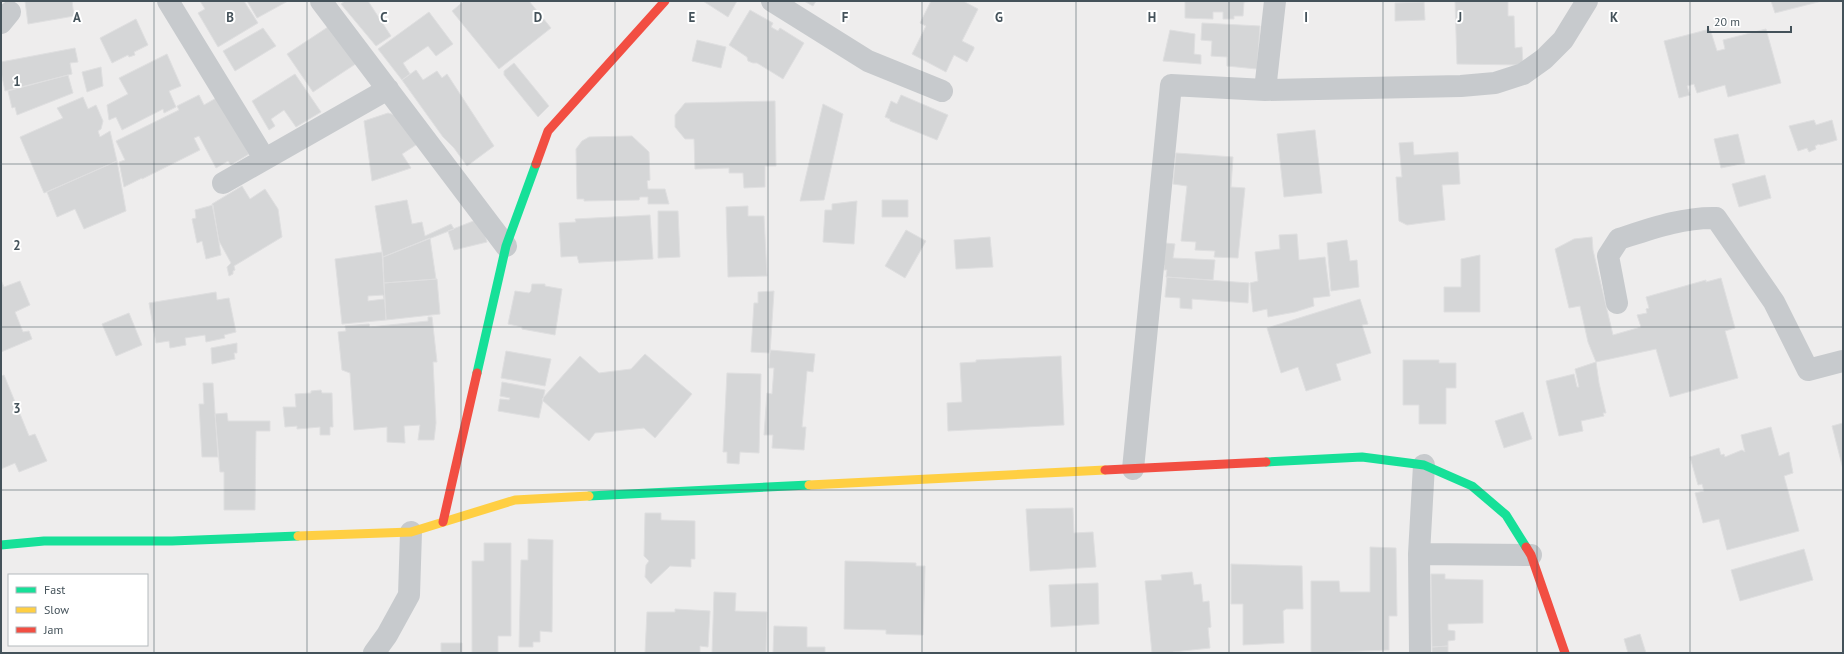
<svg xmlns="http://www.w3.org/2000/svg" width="1844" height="654" font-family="'PT Sans',sans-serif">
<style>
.building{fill:#d5d6d7;stroke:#dfdfe0;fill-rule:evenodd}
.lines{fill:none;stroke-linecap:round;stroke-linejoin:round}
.street{stroke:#c7cacd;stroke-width:22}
.fast{stroke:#16e098;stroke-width:9}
.slow{stroke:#ffcf43;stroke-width:9}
.jam{stroke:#f24e42;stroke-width:9}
.grid{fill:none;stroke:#44525a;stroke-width:1;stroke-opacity:0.55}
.grid-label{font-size:13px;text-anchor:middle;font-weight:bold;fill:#44525a;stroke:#fff;stroke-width:4;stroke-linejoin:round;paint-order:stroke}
</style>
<rect width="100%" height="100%" fill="#eeeded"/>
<!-- building -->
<path class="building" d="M25 1H72L74 16 28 24Z
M200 1H244L258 23 218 47 198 13 205 9Z
M247 1H288L257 18Z
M345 1H368L391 36 376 46 341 4Z
M464 1H529L551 28 499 69 452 11Z
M703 1H737L728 17Z
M804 1H816L813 6Z
M931 1H963L978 9 962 41 974 47V49L967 62 954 55 946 72 912 54 926 26 920 23Z
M1185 1H1254L1244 2 1243 16H1234V19H1223V12H1213V19L1185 18Z
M1455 1H1508V16H1514L1515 48 1522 47 1523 65 1457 64Z
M1771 1H1822L1775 13Z
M1424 2 1425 20 1395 21V3Z
M750 10 773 23 771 27 778 31 780 28 804 43 783 79 757 63H753L748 61 747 57 729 45Z
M429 12 453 44 436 56 428 46 403 63 410 74 402 80 378 49Z
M136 19 148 45 134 52 135 55 129 57 128 55 112 63 100 38Z
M1202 23 1260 26 1257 69 1227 66V57L1211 56 1212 41 1201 40Z
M331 25 357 63 313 92 287 54Z
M263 28 276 46 235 71 223 51Z
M1710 29 1717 51 1725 49 1723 40 1766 29 1781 83 1728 97 1725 85 1697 93 1694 84 1687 86 1690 95 1679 98 1664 41Z
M1170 30 1195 34 1194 54 1201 55V64L1163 61Z
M697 40 726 47 721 68 692 61Z
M75 48 78 62 70 63 72 74 5 91 1 72V62Z
M167 54 181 86 169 91 176 107 164 113 163 109 122 130 116 117 109 120 107 105 128 94 119 78Z
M514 63 549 106 538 117 504 75V71Z
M101 67 103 86 87 92 82 72Z
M416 70 423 80 437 71 442 78 447 74 494 146 467 166 454 148 443 137 402 80Z
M295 74 321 112 296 127 284 110 271 119 275 126 269 130 252 101Z
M68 75 73 93 17 115 15 107 12 108 8 91Z
M199 95 204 105 218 97 249 154 231 165 228 161 216 168 199 136 194 138 200 150 142 179V178L124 187 119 162 125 160 116 141 179 110 177 106Z
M901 95 948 115 937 140 890 121V119L885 117 891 101 897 104Z
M83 97 88 109 96 105 103 121 101 129 98 131 100 137 110 131 117 161 44 193 20 137 63 118 57 108Z
M775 101 776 166H765V187L744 188 743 173H729V168L695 169 694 139H685L675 127V115L685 103Z
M823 104 843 114 824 200 800 201Z
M388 113 395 115 419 143 402 154 411 168 372 181 364 121Z
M1814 120 1816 125 1832 120 1837 140 1820 145 1819 144 1815 146 1816 149 1809 152 1807 148 1798 151 1789 126Z
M1315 130 1322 193 1284 197 1277 134Z
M1738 134 1745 163 1721 168 1714 139Z
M632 136 649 152 650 180 647 181 648 189H665L669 204H648V197H640L639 200 584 201V199H577L576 149 582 141 589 137Z
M1413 142 1414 155 1458 152 1460 184 1442 185 1445 220 1407 225 1399 221 1396 177H1402L1399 143Z
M1176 153 1233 157 1231 187 1245 188 1238 258 1214 257 1215 251 1195 250 1196 242 1181 241 1187 186 1173 184Z
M117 161 126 211 84 229 75 209 57 217 47 192Z
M1765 175 1771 198 1739 207 1732 184Z
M242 186 250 199 265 189 278 209 282 237 234 266 235 270 233 271V274L229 276 227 267 231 263 219 241 212 204Z
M407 200 412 224 422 222 425 236 451 224 454 229 383 257 375 206Z
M882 200H908V217H882Z
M857 201 854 244 823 242 825 210H832V204Z
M213 205 221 255 206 259 202 241 197 243 192 219 196 218 195 210Z
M748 206V216H764L767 276 728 277 726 207Z
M658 211H678L680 257 658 258Z
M650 215 653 259 579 263 577 256 561 257 559 223 576 222 575 219Z
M476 220 484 231 487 242 454 250 448 231Z
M906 230 926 241 905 278 885 266Z
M1297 234 1299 260 1325 257 1330 296 1313 298 1314 306 1295 312 1268 317 1267 309 1253 312 1250 283 1258 281 1255 252 1280 249 1279 235Z
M990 237 993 267 956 269 954 240Z
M1592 237 1593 250 1613 335 1641 327 1637 315 1647 313 1646 309 1649 308 1646 297 1706 280V282L1721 278 1735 328 1725 331 1738 378 1670 397 1656 349 1596 362 1588 342 1580 306 1569 308 1555 249 1574 239Z
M430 238 436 279 384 283 383 257Z
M1347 240 1350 261 1357 260 1359 287 1331 291 1327 243Z
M1165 243 1175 244 1173 258 1215 260 1213 280 1166 277 1167 270H1164V265H1163Z
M382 252 386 320 342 324 335 259ZM383 295 384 299 368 301V296Z
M1480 255V312H1444V287H1461V259Z
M1167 277 1249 283 1248 303 1192 299V309L1180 308V298L1165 297Z
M437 279 440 314 386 320 384 283Z
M1 280 4 287 20 281 30 305 15 312 23 332 29 331 32 339 1 352Z
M532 284H545V286L562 289 555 335 522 329V327L508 324 515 291 529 293 531 291Z
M774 291 770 353 751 352 754 303H758V292Z
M216 292 217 300 229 298 236 332 224 335 225 338 206 342 205 335 185 338 186 345 170 348 169 341 156 343 149 303Z
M1360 299 1368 324 1362 325 1371 353 1336 364 1341 380 1306 391 1298 367 1281 373 1267 328Z
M129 313 142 345 116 356 102 324Z
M428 317H432L437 362H433L436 423 434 440H418L420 425 404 426 405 443 387 442V427L354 430 350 373 342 370 338 332 346 331 345 326 369 324 370 327 428 321Z
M237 343V353H234L235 359 212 364 211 348Z
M770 350 815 354 813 372 807 371 802 427H806L804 450 772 448 773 435H764L767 393 772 394 774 368H769Z
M506 351 551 359 545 386 501 378Z
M645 354 692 394 655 438 644 428 595 433 589 441 542 400 543 398 580 356 599 373 631 369Z
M1061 356 1064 425 948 431 947 403 962 402 960 363 976 362V360Z
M1403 360H1439V363H1456V388H1446V424H1419V405H1403Z
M1596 362 1599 383 1606 413H1603L1604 416 1581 421 1583 431 1559 436 1546 381 1574 374 1577 387H1579L1575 369Z
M727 373 761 374 759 453 740 452 739 464 727 463V452H723Z
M4 375 29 436 35 434 47 461 19 472 15 463 1 469V376Z
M502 382 545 390 539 418 498 411 500 399 509 400 510 398 500 396Z
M203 383H213L218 457H202L199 404H204Z
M321 390 322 393H332L333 427H330V435H320V427L297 429V426L285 427 283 407H296L295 394 311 393V391Z
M1523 412 1532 439 1504 448 1495 421Z
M227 413 228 421H270V431H256L255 510H224V472H220L215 414Z
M1843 423V469L1832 426Z
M1771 427 1779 456 1789 452 1793 473 1784 476 1799 531 1727 550 1719 519 1703 523 1695 493 1704 491 1702 484 1698 485 1690 457 1719 448 1721 455 1724 454 1725 457 1742 450 1745 452 1741 435Z
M1073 508 1074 533 1093 532 1096 567 1030 571 1026 509Z
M645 513H661V520L695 521V559H691V567L670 566 651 584 645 577 646 565 649 561 644 556Z
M528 539 553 540 552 632 540 631V642H533V647H519L521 560H528Z
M484 543H511V636H498V653H472V561H484Z
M1370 547 1396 548 1397 616H1389V650L1311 653V581H1339L1340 592H1370Z
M1804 549 1813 580 1740 601 1731 570Z
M845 561 916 563V566H925L923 635 886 634V630L844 629Z
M1231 564 1302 566 1303 609H1286L1283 611 1284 643 1243 645V604H1231Z
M1192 572 1194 585 1201 584 1203 602 1209 601 1211 627 1208 628 1210 648 1173 652V653H1152L1145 581 1162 580 1161 575Z
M1431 574H1445V579L1483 580V623L1448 624V630L1455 631V640L1448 641V646L1432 647Z
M1098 583 1099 624 1051 627 1049 585Z
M714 592 736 593 735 611 767 612 766 653H712Z
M675 609 710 611 708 647 700 646V653H645L647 612H675Z
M774 626 807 627V647H825V653H773Z
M1640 634 1646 653H1628L1624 639Z
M441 643H462V653H441Z
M1448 646V653H1432V647Z"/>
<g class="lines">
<!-- street -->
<path class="street" d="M168 1 264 158
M321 1 506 246
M772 1 868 61 942 91
M1 23 10 12
M1265 90 1461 86 1495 83 1523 74 1544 59 1563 40 1587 1
M223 183 388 89
M1617 303 1608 256 1619 239C1650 229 1683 217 1716 218L1774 302 1808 370 1843 361
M1133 469 1171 85 1265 90 1275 1
M1419 554 1531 555
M374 653 387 635 409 595 411 532
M1420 653 1419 554 1424 465"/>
<!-- fast -->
<path class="fast" d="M477 373 506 246 536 164
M1266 462 1362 457 1424 465 1472 486 1506 515 1526 547
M589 496 809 485
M1 545 44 541H172L298 536"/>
<!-- slow -->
<path class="slow" d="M809 485 1105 470
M298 536 411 532 515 500 589 496"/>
<!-- jam -->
<path class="jam" d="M536 164 548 131 665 1
M1105 470 1266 462
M443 522 477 373
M1526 547 1531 555 1565 653"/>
</g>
<!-- grid -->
<path class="grid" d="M154 1V653M307 1V653M461 1V653M615 1V653M768 1V653M922 1V653M1076 1V653M1229 1V653M1383 1V653M1537 1V653M1690 1V653M1 164H1843M1 327H1843M1 490H1843"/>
<g class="grid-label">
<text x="77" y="22">A</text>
<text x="230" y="22">B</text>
<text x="384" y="22">C</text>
<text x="538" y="22">D</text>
<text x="692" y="22">E</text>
<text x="845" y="22">F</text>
<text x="999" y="22">G</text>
<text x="1152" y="22">H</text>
<text x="1306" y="22">I</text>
<text x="1460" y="22">J</text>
<text x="1614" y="22">K</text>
<text x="17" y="86">1</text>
<text x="17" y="250">2</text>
<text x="17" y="413">3</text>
</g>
<!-- border -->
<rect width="1844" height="654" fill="none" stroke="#44525a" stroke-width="4"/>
<!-- legend -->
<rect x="8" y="574" width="140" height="72" fill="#ffffff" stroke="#b4babd"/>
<rect x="16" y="587" width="20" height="6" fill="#16e098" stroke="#b4babd"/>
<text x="44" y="594" font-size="12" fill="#44525a">Fast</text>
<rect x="16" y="607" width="20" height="6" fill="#ffcf43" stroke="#b4babd"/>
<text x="44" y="614" font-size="12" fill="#44525a">Slow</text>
<rect x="16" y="627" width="20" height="6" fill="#f24e42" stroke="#b4babd"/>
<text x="44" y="634" font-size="12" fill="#44525a">Jam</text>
<!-- scale -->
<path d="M1708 26v6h83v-6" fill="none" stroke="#44525a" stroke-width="2"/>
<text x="1714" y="26" font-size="12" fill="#44525a" stroke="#ffffff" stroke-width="3" paint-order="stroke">20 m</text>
</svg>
